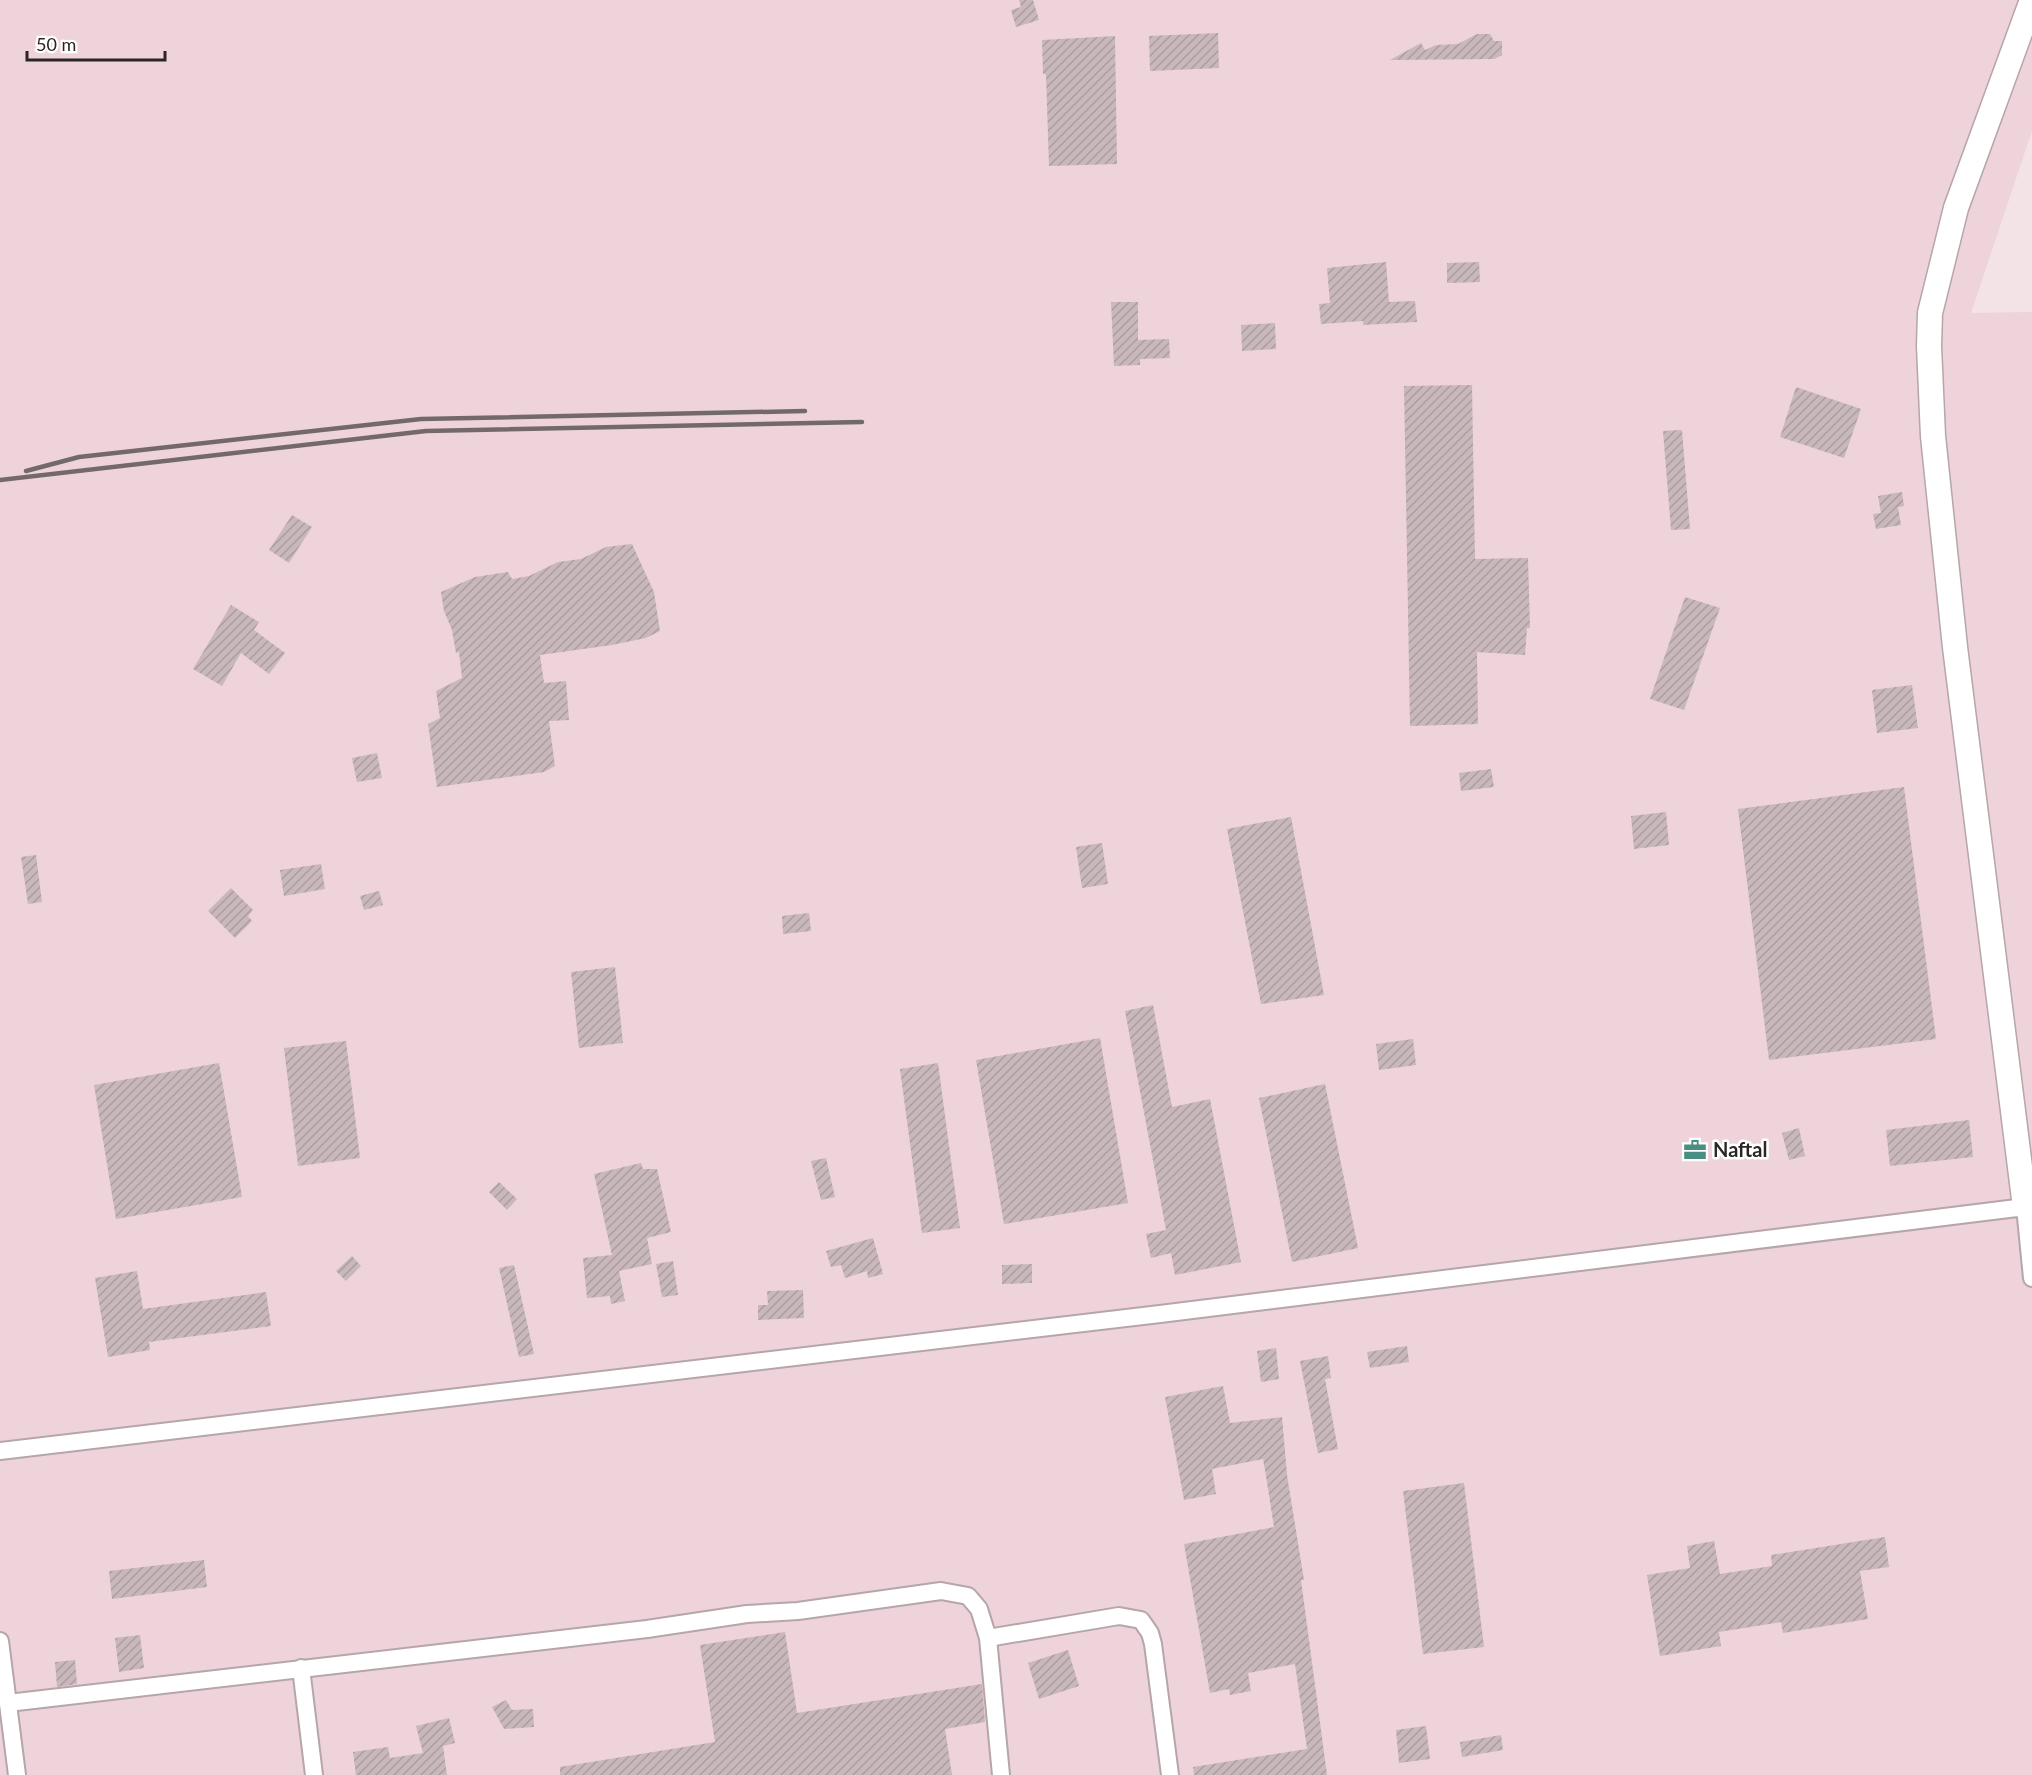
<svg xmlns="http://www.w3.org/2000/svg" width="2032" height="1775" font-family="Lato,sans-serif">
<style>
.built{fill:#eed4da}
.building{fill:url(#building-hatch)}
.lines{fill:none;stroke-linecap:round;stroke-linejoin:round}
.street-casing{stroke:#b6a5a9;stroke-width:20}
.secondary-casing{stroke:#b6a5a9;stroke-width:27}
.street{stroke:#fff;stroke-width:16}
.secondary{stroke:#fff;stroke-width:24}
.rail{stroke:#73696b;stroke-width:4.5}
.labels{text-anchor:middle;stroke-width:5;stroke-linejoin:round;paint-order:stroke}
.poi-label{font-size:20px;font-weight:bold;fill:#2b2526;stroke:#fff;text-anchor:start}
</style>
<defs>
<pattern id="building-hatch" width="6" height="6" patternUnits="userSpaceOnUse" patternTransform="scale(1.5)"><rect width="6" height="6" fill="#c8b7bb"/><path d="M-1 1l2-2M0 6l6-6M5 7l2-2" fill="none" stroke="#ac9da1"/></pattern>
</defs>
<rect width="100%" height="100%" fill="#f3e2e6"/>
<!-- built -->
<path class="built" d="M0 0H2032V131L1971 313 2032 312V1775H0Z"/>
<!-- building -->
<path class="building" d="M1019 0H1033L1039 20 1016 27 1011 10 1021 7Z
M1218 33 1219 68 1150 71 1149 36Z
M1477 34H1490L1494 41H1502V55L1494 59 1390 60 1421 43 1425 50 1436 45 1458 44Z
M1115 36 1117 164 1049 166 1046 74H1043L1042 40Z
M1386 262 1389 302 1415 301 1417 322 1363 325V321L1321 324 1319 304 1330 303 1327 268Z
M1479 262 1480 282 1447 283V263Z
M1111 302H1138V340L1169 339 1170 358 1140 359V365L1114 366Z
M1275 323 1276 349 1242 351 1241 325Z
M1472 385 1475 559 1528 558 1530 628H1527L1525 655 1477 652 1478 724 1410 726 1404 386Z
M1796 387 1861 409 1844 458 1780 437Z
M1682 430 1690 529 1671 530 1663 431Z
M1902 492 1904 506 1898 507 1901 525 1876 529 1873 514 1881 513 1878 496Z
M292 515 312 527 289 563 269 550Z
M632 544 654 592 660 631 646 638 612 645 540 655 544 683 566 681 569 720 549 721 555 766 544 772 437 787 428 724 440 718 436 691 462 678 459 652 456 653 452 630 444 611 441 592 475 577 508 572 512 579 529 576 558 562 581 559 606 547Z
M1685 597 1720 608 1684 710 1650 699Z
M231 605 259 622 254 630 285 653 269 674 241 653 222 686 193 669Z
M1912 685 1918 728 1877 733 1872 690Z
M377 753 382 778 357 782 352 758Z
M1491 769 1494 787 1461 791 1459 773Z
M1904 787 1936 1039 1769 1060 1738 809Z
M1666 812 1669 845 1634 849 1631 816Z
M1291 817 1324 995 1261 1004 1227 829Z
M1102 843 1108 884 1082 888 1076 847Z
M36 855 42 902 28 904 21 857Z
M321 864 325 889 284 896 280 870Z
M231 888 253 910 248 916 252 921 235 938 208 911Z
M379 891 383 905 364 910 360 896Z
M809 913 811 931 783 934 782 916Z
M615 967 623 1043 579 1048 571 972Z
M1153 1005 1172 1107 1210 1099 1241 1262 1175 1275 1171 1253 1151 1258 1146 1234 1166 1230 1125 1011Z
M1100 1038 1128 1203 1004 1224 976 1060Z
M1413 1039 1416 1065 1379 1070 1376 1044Z
M346 1041 360 1158 298 1166 284 1048Z
M219 1063 242 1197 116 1219 94 1085Z
M938 1063 960 1228 922 1233 900 1069Z
M1325 1084 1358 1248 1292 1262 1259 1098Z
M1969 1120 1973 1157 1890 1166 1886 1130Z
M1799 1128 1805 1156 1789 1160 1782 1133Z
M826 1158 835 1197 821 1200 811 1161Z
M641 1163 643 1169H657L671 1232 647 1238 652 1264 619 1271 625 1301 611 1304 610 1296 587 1298 583 1258 612 1255 594 1174Z
M499 1182 517 1199 507 1210 489 1192Z
M873 1238 883 1274 868 1278 867 1271 845 1278 841 1265 831 1267 826 1251Z
M352 1256 361 1266 346 1281 336 1271Z
M673 1261 678 1295 662 1297 656 1264Z
M1032 1264V1283L1002 1284V1265Z
M514 1265 534 1354 519 1357 499 1268Z
M137 1271 143 1309 266 1292 271 1326 149 1342 150 1350 108 1357 95 1278Z
M803 1290 804 1318 758 1320V1305H768L767 1291Z
M1407 1346 1409 1362 1370 1368 1367 1352Z
M1276 1348 1279 1379 1261 1382 1257 1351Z
M1328 1356 1331 1378 1325 1379 1338 1449 1318 1453 1300 1361Z
M1223 1386 1230 1423 1282 1417 1287 1475 1304 1580H1301L1327 1775H1194L1193 1767 1307 1749 1295 1664 1248 1673 1251 1691 1230 1695 1229 1689 1210 1693 1184 1544 1274 1527 1265 1470 1263 1459 1212 1469 1216 1494 1184 1500 1165 1397Z
M1464 1483 1484 1647 1423 1654 1403 1491Z
M1885 1537 1889 1567 1860 1571 1868 1619 1783 1633 1781 1622 1719 1632 1721 1646 1660 1656 1647 1575 1690 1568 1687 1546 1714 1541 1720 1574 1772 1566 1771 1555Z
M204 1560 207 1587 112 1599 109 1571Z
M785 1632 797 1713 982 1684 985 1722 945 1729 952 1775H560V1767L715 1742 700 1645Z
M140 1635 144 1668 119 1672 115 1638Z
M1068 1650 1079 1686 1039 1699 1028 1663Z
M75 1660 77 1684 57 1687 55 1662Z
M506 1700 512 1710 533 1709 534 1727 504 1729 492 1707Z
M449 1718 455 1743 443 1746 447 1775H356L353 1752 388 1747 390 1758 423 1753 416 1726Z
M1426 1726 1430 1759 1399 1763 1396 1730Z
M1501 1735 1503 1750 1462 1757 1460 1742Z"/>
<g class="lines">
<!-- street casing -->
<g class="street-casing">
<path id="street" d="M0 1451C387 1405 774 1361 1160 1314 1448 1278 1736 1240 2025 1207L2032 1278
M988 1638 1119 1616 1141 1620 1150 1633 1153 1644 1170 1775
M0 1641 17 1775
M301 1668 314 1775
M8 1703 647 1629 747 1614 798 1611 941 1591 968 1596 979 1609 988 1638 1001 1775"/>
</g>
<!-- secondary casing -->
<g class="secondary-casing">
<path id="secondary" d="M2032 0 1956 208 1930 313 1929 346 1933 436 1955 647 2025 1207H2032"/>
</g>
<!-- street -->
<use href="#street" class="street"/>
<!-- secondary -->
<use href="#secondary" class="secondary"/>
<!-- rail -->
<path class="rail" d="M26 471 79 457 421 419 805 411
M0 480 426 431 862 422"/>
</g>
<!-- icons -->
<defs>
<g id="office-bare" transform="scale(1.8)"><path d="M-6-3h4V-5.5h4V-3h4V5H-6ZM-1-4.5V-3h2v-1.5ZM-6 0V1H6V0Z" fill="#498e82" stroke="#fff" stroke-width="2.5" paint-order="stroke"/></g>
</defs>
<g fill-rule="evenodd">
<use href="#office-bare" x="1695" y="1150"/>
</g>
<g class="labels">
<!-- poi labels -->
<g class="poi-label">
<text x="1713" y="1157">Naftal</text>
</g>
</g>
<!-- scale -->
<path d="M27 51v9h138v-9" fill="none" stroke="#2b2526" stroke-width="3"/>
<text x="36" y="51" font-size="18" fill="#2b2526" stroke="#ffffff" stroke-width="4.5" paint-order="stroke">50 m</text>
</svg>
